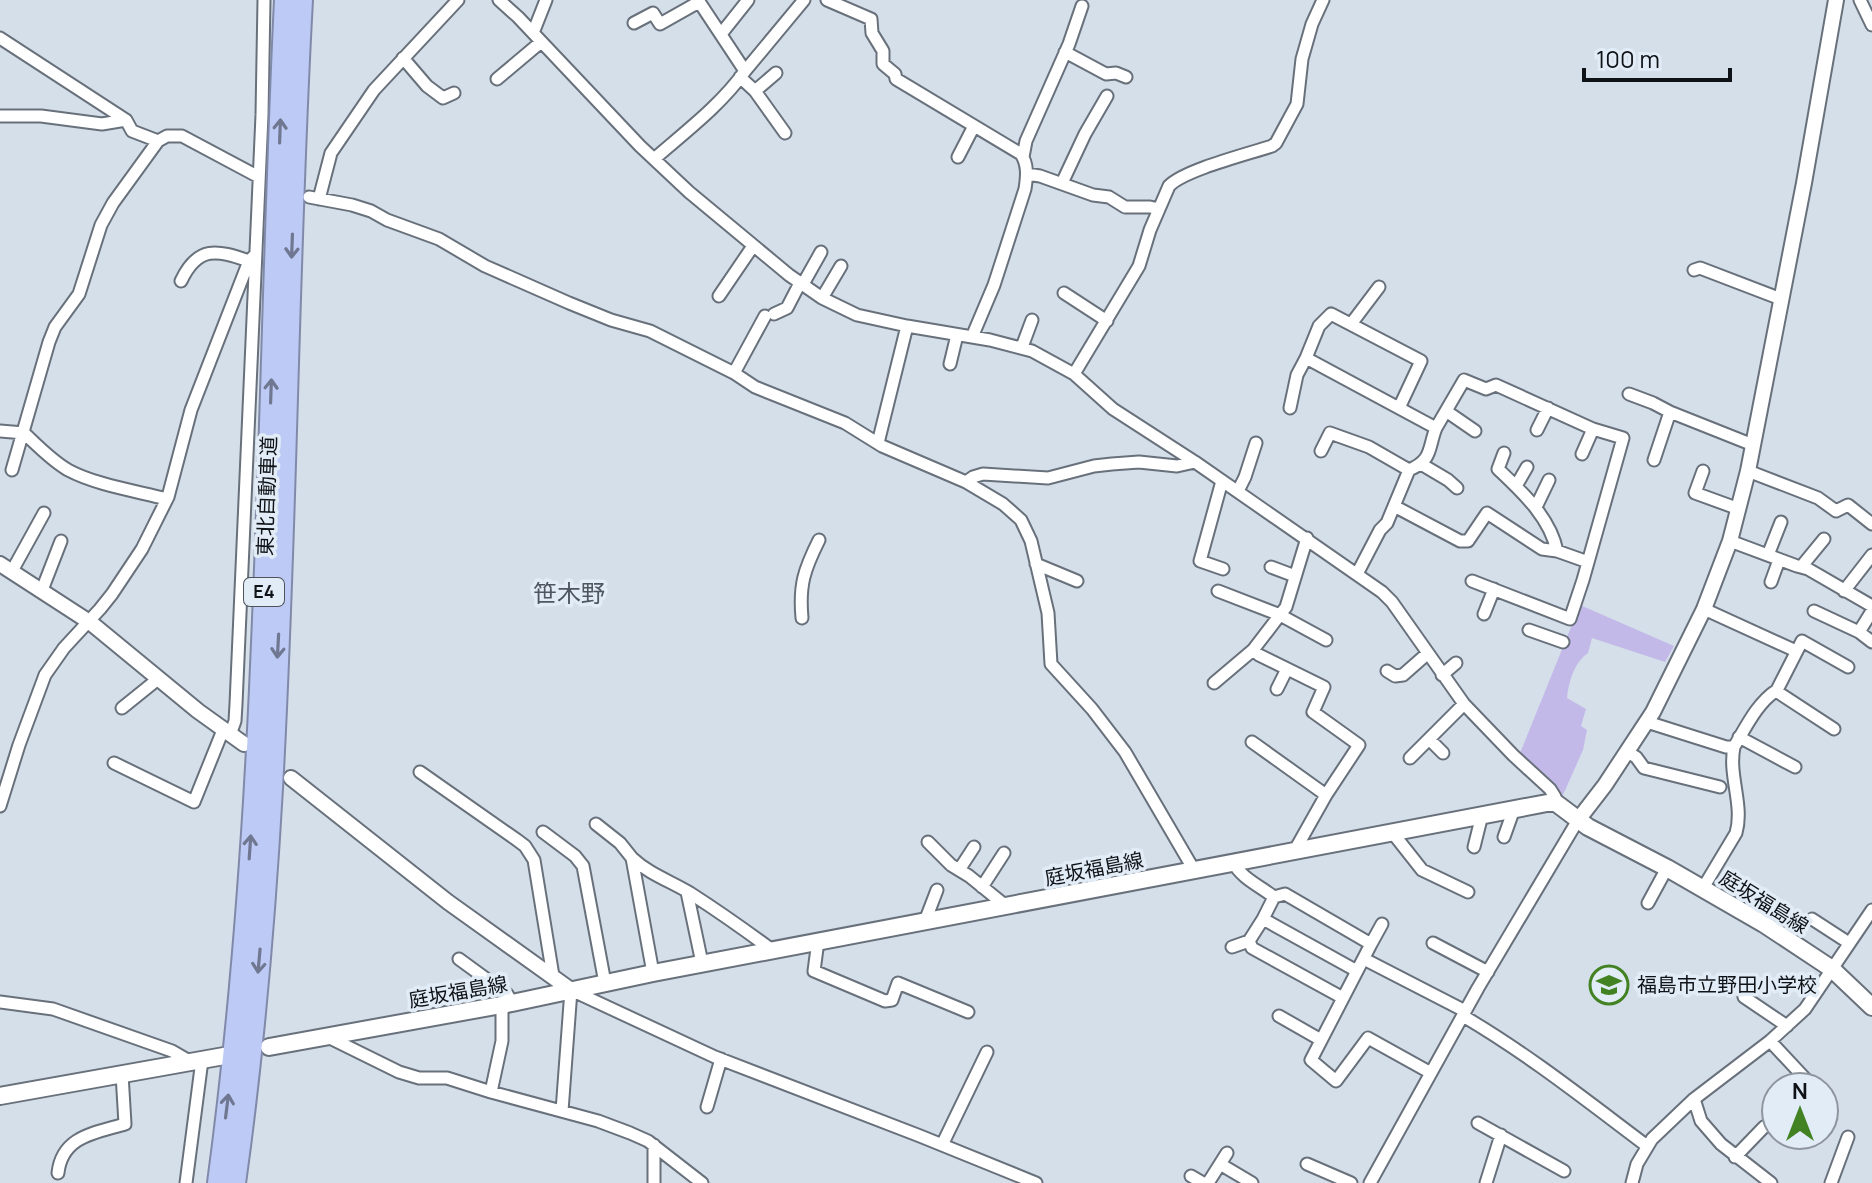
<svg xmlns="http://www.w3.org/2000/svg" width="1872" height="1183" font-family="Manrope,'Noto Sans JP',sans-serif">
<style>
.green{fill:#c3b9e9}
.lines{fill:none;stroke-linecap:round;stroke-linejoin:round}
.minor-casing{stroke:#68717b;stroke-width:15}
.tertiary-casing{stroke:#68717b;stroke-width:18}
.secondary-casing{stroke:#68717b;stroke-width:20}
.motorway-casing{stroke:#808aa8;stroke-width:24}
.minor{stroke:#fff;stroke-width:11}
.tertiary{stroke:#fff;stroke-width:14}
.secondary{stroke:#fff;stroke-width:16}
.motorway{stroke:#bdcaf6;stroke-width:20}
.oneway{stroke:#6f7791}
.labels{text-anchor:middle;stroke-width:7;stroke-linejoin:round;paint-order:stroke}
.shield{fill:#e2ecf7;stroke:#4e535a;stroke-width:2}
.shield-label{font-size:18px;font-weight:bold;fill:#0f1216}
.street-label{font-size:20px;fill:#0f1216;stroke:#e2ecf7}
.poi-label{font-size:20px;fill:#0f1216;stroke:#e2ecf7;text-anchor:start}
.quarter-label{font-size:24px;fill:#4e565f;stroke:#e2ecf7}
</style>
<rect width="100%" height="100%" fill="#d5dfea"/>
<!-- green -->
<path class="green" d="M1580 605 1674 646 1665 662 1592 638 1588 653C1574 663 1569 681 1567 698L1586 709 1581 726 1587 730 1583 750 1563 795 1520 753Z"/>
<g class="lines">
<!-- minor casing -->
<g class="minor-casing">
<path id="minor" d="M499 0 518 17 640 146 689 192 789 275 822 298 857 315 907 326 990 340 1032 351 1074 374 1113 409 1195 462 1382 592 1392 602 1464 704 1513 755 1550 789 1555 797 1556 803
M827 0 871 19 872 33 883 51V64L895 74 896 79 1021 154C1028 164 1027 176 1025 189L994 285 972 337
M1860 0 1872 25
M634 23 653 13 660 24 699 2
M533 33 546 0
M721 34 748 0
M0 38 126 120
M1065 52 1106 74 1116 73 1126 77
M403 58 427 86 443 98 454 93
M745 71 804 0
M740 77 755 91 785 133
M497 79 541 42
M755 91 776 73
M0 116H41L102 124 126 120 132 131 158 141
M958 157 974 126
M1023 157 1026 141 1069 44 1082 6
M654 159C685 132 721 105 745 71L698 0
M1027 174 1040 176 1093 195 1109 197 1125 207H1150L1159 209
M1062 183 1085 134 1107 96
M309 197 352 205 371 211 387 220 439 239 485 266 569 303 611 320 650 331 734 373 755 387 845 423 882 446 966 482 1003 504 1021 520 1031 541 1048 613 1051 664 1092 709 1125 752 1194 870
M319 199 331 153 374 90 458 0
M1694 270 1700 268 1781 299
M181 281C198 245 217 250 249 261
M803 284 821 252
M1064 293 1107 321
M719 296 753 246
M822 298 841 266
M774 314 787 308 800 283
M1351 324 1379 287
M1022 347 1032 320
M1306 358 1436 428
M950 364 957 335
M734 373 765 316
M1074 374 1139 266 1150 230 1169 186C1184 170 1248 154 1272 146L1276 143 1297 104 1302 59 1312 24 1323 0
M1629 394 1653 403 1670 412 1753 445
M1290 408 1297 375 1306 358 1319 326 1331 314 1421 361 1399 408
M1446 411 1475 431
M1537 430 1548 408
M0 431 24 433C38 446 51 460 68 470 96 485 136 491 167 499
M878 443 907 326
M1321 451 1330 433 1369 447 1409 470
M1504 453 1498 469C1522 492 1550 517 1557 551L1588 562
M1582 454 1593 429
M1654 460 1670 412
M1421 464 1448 480 1457 488
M12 470 49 342 55 327 79 294 101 225 113 203 158 141 167 136H182L259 177
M1703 471 1695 493 1739 509
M1748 471 1818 498 1836 511 1848 505 1872 524
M1222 481 1200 561 1223 569
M966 482 973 477 983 474 1048 478 1094 466 1112 464 1139 462 1177 466 1195 462
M1516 486 1527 467
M1238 491 1245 477 1256 443
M1394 506 1460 541H1468L1487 513 1542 549 1557 551
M1536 507 1549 480
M1730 541 1797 566 1808 569 1872 606
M1768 555 1781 522
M1036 564 1077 581
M1271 567 1295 576
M1801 567 1824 539
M12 571 44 513
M1357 574 1380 530 1387 523 1409 470C1433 460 1428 448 1436 428L1464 380 1486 389 1496 385 1593 429 1623 438 1583 580 1570 619 1472 581
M1771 582 1779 560
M42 590 61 541
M1218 591 1280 615 1326 640
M1844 591 1872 555
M1704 609 1796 651
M1814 611 1859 632 1872 642
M1484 614 1494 589
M802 618C799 585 804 570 819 540
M1529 630 1563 642
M1859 632 1872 611
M1253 650 1259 655 1324 687 1313 712 1359 745 1326 795 1295 850
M1387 671 1395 676 1403 675 1428 653
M1442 675 1456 663
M1214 683 1253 650 1286 607 1307 538
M1277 689 1287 669
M1776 691 1834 729
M122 708 158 679
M1647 722 1726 747H1734C1746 727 1757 703 1777 690L1802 641 1848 667
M230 735 235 721 236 704 262 115 264 0
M1739 737 1795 767
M1429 739 1443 753
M1252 742 1326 795
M1627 752 1636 757 1644 768 1720 787
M1410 758 1464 704
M114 763 194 802 223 730
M420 772 517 840 525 846 534 860 553 976
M0 806 19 745 45 675 64 648 100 609 112 594 142 549 168 497 191 410 249 261 255 255
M596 824 620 843 632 858 653 973
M543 832 575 856 583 866 605 983
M1392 832 1422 870 1468 892
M1504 837 1514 809
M928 842 951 865 969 876 1006 906
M1474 847 1482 815
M632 858C649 874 670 881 690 893 718 911 745 930 772 950
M1233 862C1241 878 1260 886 1274 897L1285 894 1371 944 1311 1060 1336 1081 1368 1038 1431 1073
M959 870 974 847
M982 887 1004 853
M1703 888 1736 833C1744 805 1728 775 1734 747
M687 892 702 963
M1274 897 1263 919 1249 941 1252 948 1343 998
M1648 903 1667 868
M1263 919 1357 971
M1812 919 1849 943
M928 921 927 916 937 890
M818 941 814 971 885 1001 892 1000 898 983 968 1012
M1433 943 1488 972
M1371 944 1382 924
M1232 947 1249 941
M459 959 507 994 512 1003
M1364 959 1465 1011
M1744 997 1787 1026
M0 1002 53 1009 172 1051 191 1062
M1279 1016 1321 1040
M1463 1016C1528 1054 1587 1101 1647 1146
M328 1037 399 1072 419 1078H447L491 1092 598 1121 630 1133 648 1141 702 1183
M1770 1041 1813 1087
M491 1092 502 1041V1005
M1694 1099 1701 1121 1721 1144 1771 1183
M707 1107 721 1059
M562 1111 571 990 715 1057 920 1136 1036 1183
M1478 1123 1564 1171
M654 1145V1183
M942 1145 987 1052
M1735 1157 1764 1127 1776 1125
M1220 1164 1252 1183
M1307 1164 1351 1183
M58 1173C62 1136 95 1133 125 1124L122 1074
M1191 1176 1203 1183
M186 1183 202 1060
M1208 1183 1227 1153
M1370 1183 1478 988 1578 820
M1486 1183 1501 1135
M1632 1183 1637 1164 1652 1139 1694 1099 1770 1041 1805 1009 1872 910
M1831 1183 1848 1137"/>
</g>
<!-- tertiary casing -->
<g class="tertiary-casing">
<path id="tertiary" d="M0 564 91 623 198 711 244 744
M291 778 448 902 571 990
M1578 820 1605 785 1653 712 1704 609 1730 541 1748 471 1804 183 1836 0"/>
</g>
<!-- secondary casing -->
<g class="secondary-casing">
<path id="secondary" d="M269 1047 512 1003 653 973 1547 803H1556L1588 827 1667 868 1764 924 1832 969 1872 1007
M0 1096 224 1056"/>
</g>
<!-- motorway casing -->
<g class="motorway-casing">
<path id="motorway" d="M218 1183C271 791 266 394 285 0
M235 1183C290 791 280 394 302 0"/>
</g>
<!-- minor -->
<use href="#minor" class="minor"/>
<!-- tertiary -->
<use href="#tertiary" class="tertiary"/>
<!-- secondary -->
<use href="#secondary" class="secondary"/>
<!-- motorway -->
<use href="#motorway" class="motorway"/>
</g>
<!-- one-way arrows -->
<defs><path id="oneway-shaft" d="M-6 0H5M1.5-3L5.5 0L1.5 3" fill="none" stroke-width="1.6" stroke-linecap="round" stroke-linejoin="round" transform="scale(2)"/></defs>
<g class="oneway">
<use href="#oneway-shaft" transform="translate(280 131) rotate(-88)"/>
<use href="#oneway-shaft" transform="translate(292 246) rotate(92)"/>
<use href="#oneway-shaft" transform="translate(271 391) rotate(-88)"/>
<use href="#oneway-shaft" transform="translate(278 646) rotate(93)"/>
<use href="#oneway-shaft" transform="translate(250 847) rotate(-86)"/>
<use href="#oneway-shaft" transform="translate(259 961) rotate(95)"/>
<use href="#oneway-shaft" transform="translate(227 1106) rotate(-83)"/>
</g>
<!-- icons -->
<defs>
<g id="school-ring" transform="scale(2)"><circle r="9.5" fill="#e2ecf7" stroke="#428222" stroke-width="1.5"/><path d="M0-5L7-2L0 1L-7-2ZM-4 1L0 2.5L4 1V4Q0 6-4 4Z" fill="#428222"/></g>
</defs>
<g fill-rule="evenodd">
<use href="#school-ring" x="1609" y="985"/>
</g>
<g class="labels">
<!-- shield labels -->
<rect class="shield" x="244" y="578" width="40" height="28" rx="6"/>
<g class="shield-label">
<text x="264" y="598">E4</text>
</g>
<!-- street labels -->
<g class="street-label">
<text transform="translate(267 496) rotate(-88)" y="7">東北自動車道</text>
<text transform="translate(1094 869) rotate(-11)" y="7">庭坂福島線</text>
<text transform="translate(1764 902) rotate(32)" y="7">庭坂福島線</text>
<text transform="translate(458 992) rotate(-10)" y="7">庭坂福島線</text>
</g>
<!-- poi labels -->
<g class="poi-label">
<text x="1637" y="992">福島市立野田小学校</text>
</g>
<!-- quarter labels -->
<g class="quarter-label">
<text x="569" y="602">笹木野</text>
</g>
</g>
<!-- north arrow -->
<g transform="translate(1800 1111)"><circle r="38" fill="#e2ecf7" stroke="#8e959d" stroke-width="2"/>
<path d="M0-6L14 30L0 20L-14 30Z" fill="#428222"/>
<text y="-12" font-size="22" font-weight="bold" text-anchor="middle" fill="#0f1216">N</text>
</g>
<!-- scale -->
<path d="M1584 68v12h146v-12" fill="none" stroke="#0f1216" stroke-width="4"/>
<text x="1596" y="68" font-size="24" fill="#0f1216" stroke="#e2ecf7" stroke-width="6" paint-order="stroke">100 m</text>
</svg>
